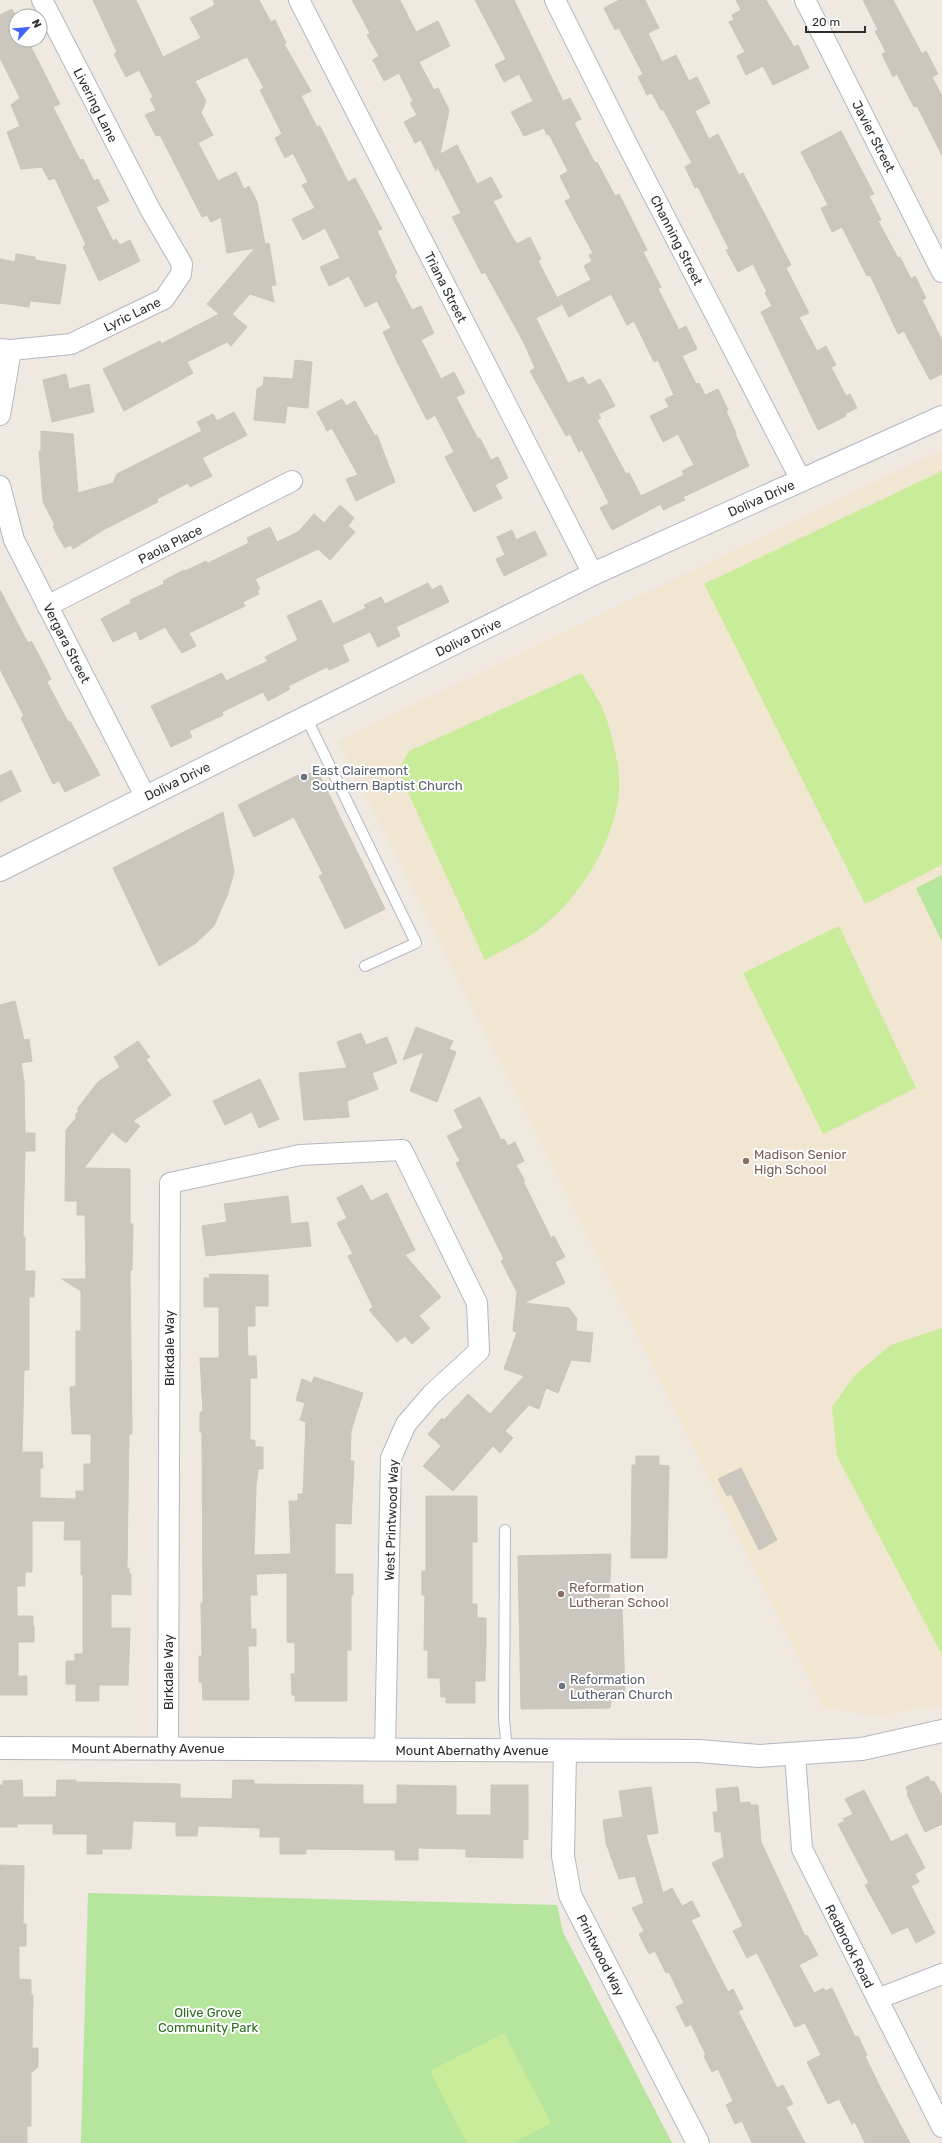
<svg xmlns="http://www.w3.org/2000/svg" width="942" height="2143" font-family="Rubik,sans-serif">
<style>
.education{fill:#f0e6d1}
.green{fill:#b6e59e}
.pitch{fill:#c9ec9a}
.building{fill:#cbc7bf;stroke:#cbc5ba}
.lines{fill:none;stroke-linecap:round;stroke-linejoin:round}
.service-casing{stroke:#b4b7c1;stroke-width:12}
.minor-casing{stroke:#b4b7c1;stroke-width:22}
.tertiary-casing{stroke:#b4b7c1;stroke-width:24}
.service{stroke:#fff;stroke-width:10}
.minor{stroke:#fff;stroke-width:20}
.tertiary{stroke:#fff;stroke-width:22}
.worship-dot{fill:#6b7280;stroke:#fff;stroke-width:1.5}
.education-dot{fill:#8d6e63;stroke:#fff;stroke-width:1.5}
.labels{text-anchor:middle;stroke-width:4;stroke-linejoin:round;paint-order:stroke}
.street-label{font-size:13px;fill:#2e2e2e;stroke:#fff}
.worship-label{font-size:13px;fill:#5b616d;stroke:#fff;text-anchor:start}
.education-label{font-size:13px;fill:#785e54;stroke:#fff;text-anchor:start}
.park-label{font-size:13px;fill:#2c6e1b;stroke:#fff}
</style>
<rect width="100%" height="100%" fill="#efe9e1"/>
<!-- education -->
<path class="education" d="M942 450V1705L875 1716 823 1707 339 741Z"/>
<!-- green -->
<path class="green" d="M942 875V942L916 888Z
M88 1893 557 1905 563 1932 672 2143H81Z"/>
<!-- pitch -->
<path class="pitch" d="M942 471V865L865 904 704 584Z
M582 673C589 686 599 699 604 712 612 732 621 771 619 792 614 844 579 899 538 930 523 942 502 950 485 960L398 771 409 751Z
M839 926 916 1088 823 1134 743 973Z
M942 1328V1655L837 1456 832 1407 855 1375 891 1345Z
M504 2033 551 2123 513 2143H467L430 2071Z"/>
<!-- building -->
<path class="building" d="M93 0H136L163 57 201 38 190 18 215 5 213 0H259L271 22 275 20 286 43 284 44 311 91 301 96 317 127 320 126 348 182 355 178 382 229 377 231 397 273 394 275 412 310 421 306 434 333 421 340 441 379 454 372 465 393 456 397 478 439 480 438 491 460 498 457 508 478 495 485 502 498 474 512 445 457 454 452 435 415 427 420 398 364 383 332 391 328 377 301 365 307 349 276 329 286 320 267 340 258 325 228 303 240 292 219 315 208 302 185 308 182 293 153 285 158 275 138 282 134 260 90 264 88 247 57 195 81 206 101 201 113 213 135 198 143 218 181 236 172 244 189 249 186 257 202 265 244 269 243 276 285 271 286 274 302 250 294 232 314 247 327 231 346 227 342 187 362 193 373 124 411 103 369 160 341 161 344 219 314 207 304 255 248 227 253 221 217 211 222 207 215 202 217 160 135 156 136 145 115 156 110 150 99 153 97 139 70 126 77 114 54 117 52Z
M352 0H400L416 32 438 21 450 46 419 62 434 90 438 88 449 110 440 154 457 145 477 184 491 177 502 197 493 201 511 235 517 244 530 237 541 259 538 261 561 305 536 318 568 383 583 377 588 385 600 379 605 387 615 406 598 414 601 418 597 420 626 474 629 473 641 496 684 475 682 471 694 465 678 434 663 442 650 416 669 407 665 399 674 395 658 360 654 362 634 321 627 325 611 294 569 317 558 297 591 280 584 266 592 261 589 255 593 253 565 201 571 198 560 176 568 171 549 134 547 135 544 128 524 136 511 112 533 101 519 74 504 82 495 65 506 59 475 0H514L563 101 570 98 581 119 574 123 595 163 597 162 615 196 619 194 647 250 643 252 661 287 658 289 679 330 686 326 697 349 682 356 696 384 699 383 705 395 718 389 728 410 726 411 736 433H735L749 466 683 497 685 500 663 510 661 504 612 530 600 508 609 503 582 450 579 452 570 434 566 436 540 389 530 371 535 368 524 343 485 272 482 274 452 217 461 213 437 166 436 171 421 140 415 143 404 122 417 115 410 103 413 101 399 73 384 81 373 60 379 56 367 35 370 33Z
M619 0H645L659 28 648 33 662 62 676 55 689 81 697 77 710 103 695 111 709 139 718 134 739 175 743 173 791 265 786 268 809 313 799 317 817 351 826 346 836 365 831 367 846 396 850 394 857 408 845 414 846 416 818 430 761 312 772 306 765 293 767 292 753 264 738 272 726 250 729 249 698 187 695 188 685 167 692 163 663 109 661 110 652 93 647 95 638 77 643 74 619 28 615 30 604 8Z
M736 0H766L794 47 798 45 809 68 773 85 763 66 746 75 737 56 745 52 729 22 734 20 732 15 741 10Z
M863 0H893L922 54 926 51 938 74 932 77 942 96V155L917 106 914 107 897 74 893 77 882 54 886 52 875 31 878 30Z
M12 9 16 17V40H25L29 48 31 47 60 104 53 107 80 160 83 159 94 181 98 179 109 201 96 207 113 241 116 239 120 245 130 240 140 261 99 281 83 247 86 245 55 178 49 180 42 167 21 169 7 132 20 126 11 105 20 98 0 58V15Z
M841 131 874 194 869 196 881 220 878 221 898 258 900 257 911 279 915 276 926 298 922 300 942 340V374L930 380 904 331 898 334 870 275 867 276 842 227 832 232 821 208 828 205 801 152Z
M16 254 35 257V260L66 265 60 304 30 301 29 307 0 303V259L15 262Z
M295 360 312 362 308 408 287 406 285 423 254 420 257 389 263 385 264 377 293 379Z
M66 374 69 389 89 384 94 412 52 422 43 380Z
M342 399 346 406 355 401 375 436 377 435 395 482 356 501 346 479 358 475 332 428 327 431 317 412Z
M234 412 247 435 202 458 212 476 190 487 188 483 157 499 158 502 103 530 73 549 71 545 65 548 57 535 53 526 55 525 43 502 39 451H41V431L73 434 78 493 113 483 117 474 202 431 197 422 213 414 217 421Z
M340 505 354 518 348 526 355 532 330 560 318 549 255 579 260 589 257 590 259 594 243 602 245 606 189 633 196 646 182 653 165 627 140 640 136 631 113 642 101 619 131 603 130 600 164 584 163 581 184 570 185 571 206 561 208 563 249 543 247 538 270 527 277 542 298 532 314 514 324 523Z
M512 530 516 540 535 531 547 555 504 576 496 559 505 555 497 537Z
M428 583 432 590 441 585 449 602 396 627 400 636 378 647 370 632 342 645 349 661 329 670 327 667 288 686 290 689 268 701 263 692 222 712 223 715 189 731 192 737 171 747 151 706 222 673 226 681 268 661 265 657 298 640 287 616 321 600 333 624 366 608 364 605 381 597 385 604Z
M0 590 28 643 31 641 40 657 51 679 47 682 68 722 70 721 100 775 65 792 59 781 53 784 21 718 24 716 0 669Z
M11 770 21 791 0 802V776Z
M317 770 385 909 345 929 319 876 323 874 294 817 254 837 238 805 298 775 300 778Z
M223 812 234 872 228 893 214 926 196 943 159 966 113 868Z
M15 1001 24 1040 29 1039 32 1061 21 1063 24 1081 25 1133H35V1151H25L23 1237H25V1271H35L34 1297H29V1370H24L22 1452H42L43 1468H40V1498L76 1499V1491H84V1464H91V1434H72L70 1387 76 1386V1331H81V1291L62 1279H86L85 1215H77V1201H65L66 1130 77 1117 75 1116 79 1110 77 1109 98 1082 120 1067 114 1057 138 1041 150 1057 146 1059 171 1095 133 1121 140 1126 126 1143 112 1132 84 1168 130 1169V1224H133L132 1270H130L132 1434H129L127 1568H129V1574H131V1595L111 1594V1628H130L128 1685H99V1701H76V1684H66V1661H75V1654H83V1575H81V1540H64L65 1521H32V1572H25V1586H17V1616H33V1626H34V1642H18V1676H27V1695H0V1005Z
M416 1027 453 1041 449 1049 456 1052 437 1102 410 1091 424 1052 403 1060Z
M361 1033 366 1045 387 1037 397 1063 372 1073 378 1089 347 1101 349 1117 304 1120 299 1073 347 1068 337 1042Z
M260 1079 279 1119 259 1128 252 1112 225 1125 213 1101Z
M480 1097 501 1140 504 1139 508 1146 515 1142 524 1161 516 1165 525 1181H523L551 1238 554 1236 565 1257 555 1262 565 1283 524 1303 569 1308 577 1319 576 1331 593 1333 590 1362 571 1360 558 1393 546 1388 539 1409 529 1405 505 1431 513 1438 500 1453 493 1446 453 1491 423 1466 441 1446 428 1434 442 1418 444 1420 468 1394 490 1414 524 1376 504 1369 517 1332 513 1331 517 1292 501 1261 504 1259 456 1163 460 1161 447 1136 463 1128 454 1110Z
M362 1185 371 1201 387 1193 415 1250 405 1255 441 1297 419 1316 430 1328 412 1344 405 1336 397 1342 369 1310 373 1307 348 1256 353 1254 337 1223 347 1218 337 1198Z
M288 1196 291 1224 308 1222 311 1246 206 1256 202 1226 227 1222 224 1204Z
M209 1274 268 1275V1306H255V1326H247L248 1356H256L257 1378H250V1440H255V1447H263V1469H258L256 1486 254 1555 291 1554 289 1501H298V1494H303L306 1422 300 1420 305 1403 296 1400 302 1379 312 1383 314 1377 363 1393 351 1431 350 1461H354L351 1524 335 1523V1574H353V1595H351V1650H347V1701H295V1695H292L291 1674H295V1643L287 1642V1573L256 1574 257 1595H250L251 1629H256V1646H248L249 1700H203L202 1682H199V1656H202L201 1603H203L202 1432H200V1412H203L200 1358H219V1307H204V1278H210Z
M636 1456H659V1465L669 1466 667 1558H631L632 1465H636Z
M741 1468 777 1540 759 1550 731 1494 727 1496 718 1479Z
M426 1496H477V1542H472V1604H477V1618H486V1643L485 1681H475V1703H446V1697H441L440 1678H428V1650H424L425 1595H422V1571H426Z
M611 1554 609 1606 622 1605 625 1692 623 1698 611 1701 610 1708 521 1709 518 1556Z
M928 1776 931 1782 934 1781 942 1796V1824L925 1832 907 1794 908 1793 906 1787Z
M22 1780 23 1797H56L57 1780H76V1782L180 1784V1798L232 1799 233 1780H254V1784L363 1785V1804H397V1785L456 1786V1815H491V1785H528V1839L523 1840V1858L466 1857V1849L418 1848V1860H395V1850L306 1849V1854H280V1837H260V1828L198 1826 197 1836H176V1822L133 1821 131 1849H102V1854H87V1834H53V1824H17V1827H0V1785H3V1781Z
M651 1787 658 1833 646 1835 663 1893 672 1888 682 1906 692 1901 700 1916 691 1920 728 1992 733 1989 743 2009 738 2011 777 2088 783 2085 793 2104 786 2107 805 2143H752L742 2121 735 2124 726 2105 733 2101 718 2069 712 2072 704 2056 706 2055 691 2024 686 2027 676 2007 684 2003 669 1972 666 1973 655 1951 649 1954 639 1934 644 1931 632 1908 644 1903 635 1876 619 1879 606 1843 603 1820 623 1817 619 1791Z
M738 1787 740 1803 750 1802V1805H758L761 1842 805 1936 807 1935 818 1955 799 1965 814 1993 824 1988 825 1991 832 1988 855 2037 858 2036 867 2055 865 2056 881 2089 910 2143H865L855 2122 852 2124 839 2099 828 2104 807 2062 821 2055 805 2023 795 2027 757 1953 747 1958 733 1931 743 1926 712 1863 724 1857 721 1832H715L713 1812H718L716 1789Z
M864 1790 891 1842 907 1834 925 1868 915 1874 919 1882 911 1886 935 1933 916 1943 908 1927 892 1934 865 1885 869 1883 838 1824 845 1821 843 1819 853 1814 845 1799Z
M0 1865 24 1866 23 1924H26V1946H19V1979L31 1980V1995H33L32 2048H38V2067L31 2073V2126H27V2143H0Z"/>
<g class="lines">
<!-- service casing -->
<g class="service-casing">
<path id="service" d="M306 717 416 943 365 966
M505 1530 504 1719 507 1750"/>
</g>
<!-- minor casing -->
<g class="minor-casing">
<path id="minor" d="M299 0 593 574
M555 0 628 146 801 480
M805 0 942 272
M0 349 11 350 71 344 164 299 181 274 182 264 150 209 42 0
M0 415 11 350
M0 486 14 540 145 796
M47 606 292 481
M168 1748 170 1183 300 1155 402 1150 477 1303 479 1351 432 1394 406 1424 391 1458 385 1749
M795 1755 802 1849 942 2127
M877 1999 942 1974"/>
</g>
<!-- tertiary casing -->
<g class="tertiary-casing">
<path id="tertiary" d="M0 870 593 574 942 417
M0 1748 699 1751 759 1756 862 1749 942 1731
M565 1751 563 1856 570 1895 698 2143"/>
</g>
<!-- service -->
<use href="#service" class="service"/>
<!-- minor -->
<use href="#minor" class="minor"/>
<!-- tertiary -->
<use href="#tertiary" class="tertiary"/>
</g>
<!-- markers -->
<g class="worship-dot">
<circle cx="304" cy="777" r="4"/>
<circle cx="562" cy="1686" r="4"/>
</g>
<g class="education-dot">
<circle cx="746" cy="1161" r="4"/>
<circle cx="561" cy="1594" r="4"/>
</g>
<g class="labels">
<!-- street labels -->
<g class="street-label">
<text transform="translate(96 105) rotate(63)" y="5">Livering Lane</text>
<text transform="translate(874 136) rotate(63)" y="5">Javier Street</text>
<text transform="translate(677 240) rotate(63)" y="5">Channing Street</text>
<text transform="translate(446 287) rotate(63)" y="5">Triana Street</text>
<text transform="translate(132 314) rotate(-26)" y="5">Lyric Lane</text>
<text transform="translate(761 498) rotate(-24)" y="5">Doliva Drive</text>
<text transform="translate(170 544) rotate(-27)" y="5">Paola Place</text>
<text transform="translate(468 637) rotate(-26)" y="5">Doliva Drive</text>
<text transform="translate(67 643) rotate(63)" y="5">Vergara Street</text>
<text transform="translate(177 781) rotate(-26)" y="5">Doliva Drive</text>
<text transform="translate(169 1348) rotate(-90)" y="5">Birkdale Way</text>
<text transform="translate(391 1520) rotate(-88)" y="5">West Printwood Way</text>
<text transform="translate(168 1672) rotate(-90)" y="5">Birkdale Way</text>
<text x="148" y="1753">Mount Abernathy Avenue</text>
<text x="472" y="1755">Mount Abernathy Avenue</text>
<text transform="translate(850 1946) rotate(63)" y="5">Redbrook Road</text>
<text transform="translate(601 1955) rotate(63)" y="5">Printwood Way</text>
</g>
<!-- worship labels -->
<g class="worship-label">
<text x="312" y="775">East Clairemont<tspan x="312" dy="15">Southern Baptist Church</tspan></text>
<text x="570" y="1684">Reformation<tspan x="570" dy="15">Lutheran Church</tspan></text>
</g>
<!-- education labels -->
<g class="education-label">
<text x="754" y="1159">Madison Senior<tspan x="754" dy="15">High School</tspan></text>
<text x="569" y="1592">Reformation<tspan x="569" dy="15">Lutheran School</tspan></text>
</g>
<!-- park labels -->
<g class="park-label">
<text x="208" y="2017">Olive Grove<tspan x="208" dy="15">Community Park</tspan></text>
</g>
</g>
<!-- north arrow -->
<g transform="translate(28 28) rotate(63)"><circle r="19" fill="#ffffff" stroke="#ababab"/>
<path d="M0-3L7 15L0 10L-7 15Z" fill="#4264fb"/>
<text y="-6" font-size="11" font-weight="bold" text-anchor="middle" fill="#2e2e2e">N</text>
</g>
<!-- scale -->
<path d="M806 26v6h59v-6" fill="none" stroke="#2e2e2e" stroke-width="2"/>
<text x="812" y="26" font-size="12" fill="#2e2e2e" stroke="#ffffff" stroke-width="3" paint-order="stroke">20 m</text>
</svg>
